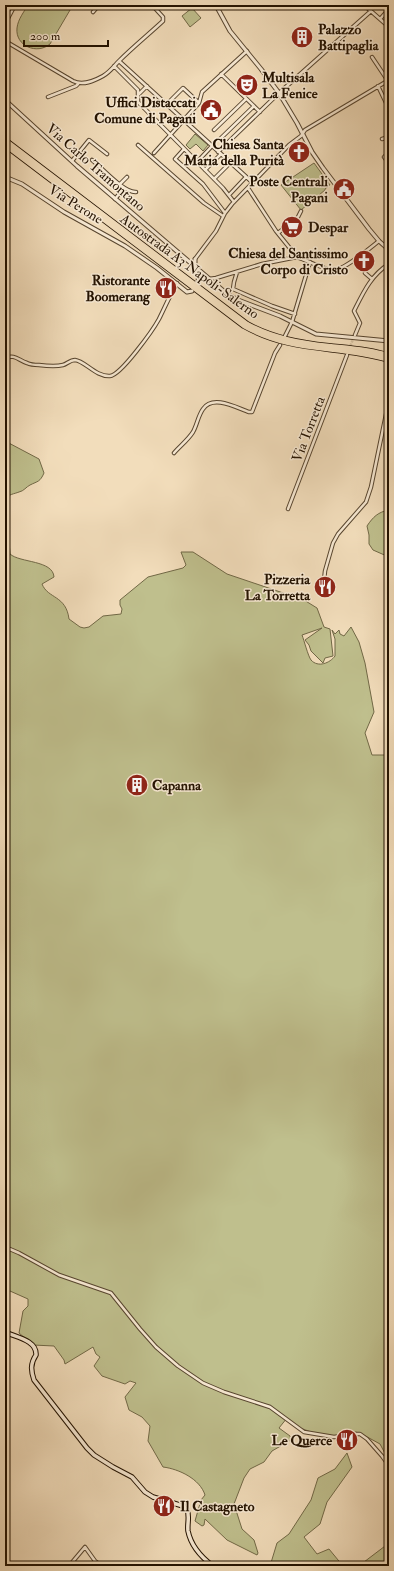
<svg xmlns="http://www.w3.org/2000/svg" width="394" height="1571" font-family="'IM FELL Double Pica',serif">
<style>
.green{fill:#bfbf8d;stroke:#716846}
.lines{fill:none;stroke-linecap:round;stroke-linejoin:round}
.minor-tunnel{stroke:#d3bf9f;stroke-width:2.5;stroke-dasharray:2.5 1;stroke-linecap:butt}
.minor-casing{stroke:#57452f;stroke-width:4.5}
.tertiary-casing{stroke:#57452f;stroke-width:5}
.secondary-casing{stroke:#231200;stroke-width:5.5}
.motorway-casing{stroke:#231200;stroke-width:6}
.minor{stroke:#f7e9d3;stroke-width:2.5}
.tertiary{stroke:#f7e9d3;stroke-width:3}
.secondary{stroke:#f7e9d3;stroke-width:3.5}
.motorway{stroke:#f2ddbb;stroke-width:4.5}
.labels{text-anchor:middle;stroke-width:3;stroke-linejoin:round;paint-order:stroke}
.poi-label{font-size:14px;font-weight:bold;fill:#231200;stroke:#f7e9d3;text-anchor:end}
.street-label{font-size:14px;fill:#231200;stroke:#f7e9d3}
</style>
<rect width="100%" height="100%" fill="#f2ddbb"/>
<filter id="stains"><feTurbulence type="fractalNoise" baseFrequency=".005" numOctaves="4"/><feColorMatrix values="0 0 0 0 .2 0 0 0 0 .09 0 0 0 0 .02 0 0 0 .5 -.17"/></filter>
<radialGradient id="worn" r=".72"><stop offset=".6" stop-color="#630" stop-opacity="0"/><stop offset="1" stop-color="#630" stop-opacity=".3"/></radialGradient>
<!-- green -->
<path class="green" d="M28 5H73L50 44C37 55 15 46 17 28 18 19 24 12 28 5Z
M192 8 201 18 190 27 182 16Z
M195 134 208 145 203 151 196 144 190 149 186 145Z
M314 163 330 185 325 189V190L301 210 281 185Z
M5 441 39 459 44 473C40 482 38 481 30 485 26 487 24 491 19 492 14 494 9 494 5 499Z
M389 510V557L373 550 369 544V535L367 526C373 517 378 512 389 510Z
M5 520 8 528 10 554C20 563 53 560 54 577L42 584C48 599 66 595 69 619L80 627 84 628 89 627 103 616 121 614 122 609 120 605V600L148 577 183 568 186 565 181 552H193L227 574 304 600 317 608 324 627 330 629 333 656 325 658 323 663 311 651 309 645 305 640 322 628 302 635C304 640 308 656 311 660 318 668 330 663 335 656V639L332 630 335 634 339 630 340 634 344 636 351 627 359 642 365 663 374 712 365 733 372 755H389V1461L380 1444 360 1433 355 1432 334 1436 314 1433 300 1428 287 1418 279 1428 290 1436 291 1440 272 1451 264 1462 250 1469 244 1478 234 1504 242 1529 254 1540 258 1553 257 1555 227 1540 205 1519 204 1525 202 1526 195 1521 201 1500 205 1495C200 1479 179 1469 163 1467L148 1441 150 1426 142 1417 129 1410 125 1397 136 1383 130 1381 125 1384 102 1376 94 1366 100 1357 96 1354 93 1347 65 1364 64 1360 54 1346 33 1345 19 1333 23 1311 28 1306V1299L10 1291 5 1296V1253L9 1247 5 1245Z
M347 1453 352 1467 327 1502 320 1524 304 1537 317 1554 329 1549 343 1566H270L277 1543 289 1534 311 1500 318 1478 335 1469Z
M389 1543V1566H346L364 1562Z"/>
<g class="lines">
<!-- minor-tunnel -->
<path class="minor-tunnel" d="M349 349 354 337"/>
<!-- minor casing -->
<g class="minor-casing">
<path id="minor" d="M364 5 389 27
M218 9 222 5
M93 12 99 5
M380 19 389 9
M5 24 15 5
M5 41 73 81C83 86 94 81 103 76 110 72 114 66 119 61 133 47 149 34 163 21V17L152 5
M372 57 388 81
M119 61 253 183
M114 66 138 90V102L223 188 234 202
M221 74 260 112
M378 86 389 109
M139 94 147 86
M48 97 76 86 78 84
M167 104 183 88 199 103
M214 130 246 99
M221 138 254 106
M382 139 389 137
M138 145 204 203 223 216
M184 149 175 159 203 184 225 213
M218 152 279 93 371 11
M389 152 384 157 389 164
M154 153 199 103 202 92 247 51
M92 160C102 168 124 193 136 192
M72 161 89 140 107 154
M197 162 212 146
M205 170 221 154
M214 179 230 163
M120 184 127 177
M248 188 276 231 297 257
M229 195 246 177
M115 199 124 188
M278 233 298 217 301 211
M297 257C309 261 320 268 332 270 342 272 370 248 379 241
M195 259 216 231 225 213 232 204 289 145 301 136 305 130 389 80
M237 272 234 282 233 289 272 306 295 314
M365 273 372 279
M209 279 216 278 262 264 297 257
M355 335 360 323 354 311C363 293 371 275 389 264
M285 336 292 322 310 262
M5 358C15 354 18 360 27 363 31 365 35 365 39 365 47 366 55 367 63 365 67 364 70 360 75 360 85 361 96 377 110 376 121 375 153 330 159 319 165 307 170 295 177 283
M174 453C180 446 188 440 193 432 197 425 198 416 203 409 213 394 237 408 249 412H252L275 353 280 345
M288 509 347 355
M323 591 325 571 333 543 338 534 366 502 371 487 389 400
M5 1247 19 1253 59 1275 111 1293 140 1329 156 1347 178 1366 203 1383 224 1392 270 1407 304 1432 334 1437 355 1434H360L367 1439 382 1456 387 1463 389 1470
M5 1564 15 1566
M69 1566 85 1547 95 1561 102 1566"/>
</g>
<!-- tertiary casing -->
<g class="tertiary-casing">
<path id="tertiary" d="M214 5 218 9 230 31 261 69 279 93 297 123 312 152 323 168 369 229 379 241 389 250
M5 100 77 166 227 294 238 300 280 316 316 334 389 341
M5 177 22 184 64 212 125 246 157 268 187 292 192 291
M195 259V264L199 273 198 282"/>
</g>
<!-- secondary casing -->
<g class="secondary-casing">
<path id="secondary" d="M5 1332C15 1337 37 1340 36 1355 30 1364 31 1371 34 1380L87 1448 94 1455 113 1467 132 1477 145 1492 153 1497 183 1506 187 1509C190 1516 187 1524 188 1531 191 1546 201 1557 213 1566"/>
</g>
<!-- motorway casing -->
<g class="motorway-casing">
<path id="motorway" d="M5 140 247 324C273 338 300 343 329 346 348 348 368 349 387 355
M5 145 244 326C292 353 336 345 386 359"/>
</g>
<!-- minor -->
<use href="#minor" class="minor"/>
<!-- tertiary -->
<use href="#tertiary" class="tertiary"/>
<!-- secondary -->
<use href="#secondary" class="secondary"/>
<!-- motorway -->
<use href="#motorway" class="motorway"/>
</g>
<!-- icons -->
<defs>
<g id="building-disc" transform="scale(1.15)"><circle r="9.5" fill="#8f2418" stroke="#f7e9d3"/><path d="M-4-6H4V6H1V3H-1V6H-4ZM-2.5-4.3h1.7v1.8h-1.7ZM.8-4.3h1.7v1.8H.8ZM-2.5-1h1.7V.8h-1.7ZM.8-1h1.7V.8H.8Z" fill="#fff"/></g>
<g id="theatre-disc" transform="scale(1.15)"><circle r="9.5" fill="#8f2418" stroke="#f7e9d3"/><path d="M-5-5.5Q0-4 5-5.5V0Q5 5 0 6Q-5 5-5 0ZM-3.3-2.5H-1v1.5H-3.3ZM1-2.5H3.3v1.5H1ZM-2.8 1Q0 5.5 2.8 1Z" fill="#fff"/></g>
<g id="civic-disc" transform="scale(1.15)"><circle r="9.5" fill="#8f2418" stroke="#f7e9d3"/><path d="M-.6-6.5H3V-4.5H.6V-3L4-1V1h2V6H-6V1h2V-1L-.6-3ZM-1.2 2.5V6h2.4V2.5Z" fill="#fff"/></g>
<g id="church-disc" transform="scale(1.15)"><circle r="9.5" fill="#8f2418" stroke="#f7e9d3"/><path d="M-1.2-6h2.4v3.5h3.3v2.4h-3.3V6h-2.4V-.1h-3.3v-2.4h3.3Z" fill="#fff"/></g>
<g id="supermarket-disc" transform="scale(1.15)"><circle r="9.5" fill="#8f2418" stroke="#f7e9d3"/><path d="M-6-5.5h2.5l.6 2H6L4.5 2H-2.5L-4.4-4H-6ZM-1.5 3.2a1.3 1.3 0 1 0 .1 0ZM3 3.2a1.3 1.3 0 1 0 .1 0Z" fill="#fff"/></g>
<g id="restaurant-disc" transform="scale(1.15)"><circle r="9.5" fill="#8f2418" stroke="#f7e9d3"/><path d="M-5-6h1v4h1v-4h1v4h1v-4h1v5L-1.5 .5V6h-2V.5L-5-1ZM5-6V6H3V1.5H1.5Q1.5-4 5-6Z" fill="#fff"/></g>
</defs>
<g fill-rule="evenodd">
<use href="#building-disc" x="302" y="37"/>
<use href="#theatre-disc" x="247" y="85"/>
<use href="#civic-disc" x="211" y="110"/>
<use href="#church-disc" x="299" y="152"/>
<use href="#civic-disc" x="344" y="189"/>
<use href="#supermarket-disc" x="292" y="227"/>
<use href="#church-disc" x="364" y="261"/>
<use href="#restaurant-disc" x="166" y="288"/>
<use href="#restaurant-disc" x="325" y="587"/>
<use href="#building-disc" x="137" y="785"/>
<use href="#restaurant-disc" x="347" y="1440"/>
<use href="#restaurant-disc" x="164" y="1506"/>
</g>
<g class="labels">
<!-- poi labels -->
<g class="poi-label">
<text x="318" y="34" text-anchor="start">Palazzo<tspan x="318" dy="16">Battipaglia</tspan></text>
<text x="262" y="82" text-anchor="start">Multisala<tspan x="262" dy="16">La Fenice</tspan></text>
<text x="196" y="107">Uffici Distaccati<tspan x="196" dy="16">Comune di Pagani</tspan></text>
<text x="284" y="149">Chiesa Santa<tspan x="284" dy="16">Maria della Purità</tspan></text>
<text x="328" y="186">Poste Centrali<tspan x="328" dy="16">Pagani</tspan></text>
<text x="308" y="232" text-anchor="start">Despar</text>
<text x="348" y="258">Chiesa del Santissimo<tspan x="348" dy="16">Corpo di Cristo</tspan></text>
<text x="150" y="285">Ristorante<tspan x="150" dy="16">Boomerang</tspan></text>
<text x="310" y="584">Pizzeria<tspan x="310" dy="16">La Torretta</tspan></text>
<text x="152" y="790" text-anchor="start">Capanna</text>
<text x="332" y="1445">Le Querce</text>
<text x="180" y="1511" text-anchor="start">Il Castagneto</text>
</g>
<!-- street labels -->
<g class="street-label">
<text transform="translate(96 167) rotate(41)" y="5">Via Carlo Tramontano</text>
<text transform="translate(76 204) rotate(32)" y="5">Via Perone</text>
<text transform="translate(190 266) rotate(36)" y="5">Autostrada A3 Napoli-Salerno</text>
<text transform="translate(308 429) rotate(-69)" y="5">Via Torretta</text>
</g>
</g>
<!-- margin -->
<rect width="394" height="1571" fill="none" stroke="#f2ddbb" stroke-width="20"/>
<rect x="6" y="6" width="382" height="1559" fill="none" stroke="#231200" stroke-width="2"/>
<rect x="10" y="10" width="374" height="1551" fill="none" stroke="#231200"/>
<!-- scale -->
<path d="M24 40v6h84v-6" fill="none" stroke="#231200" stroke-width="2"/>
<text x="30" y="40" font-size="12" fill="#231200" stroke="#f7e9d3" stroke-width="3" paint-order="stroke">200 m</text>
<rect width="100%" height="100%" filter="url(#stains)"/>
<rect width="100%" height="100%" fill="url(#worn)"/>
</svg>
